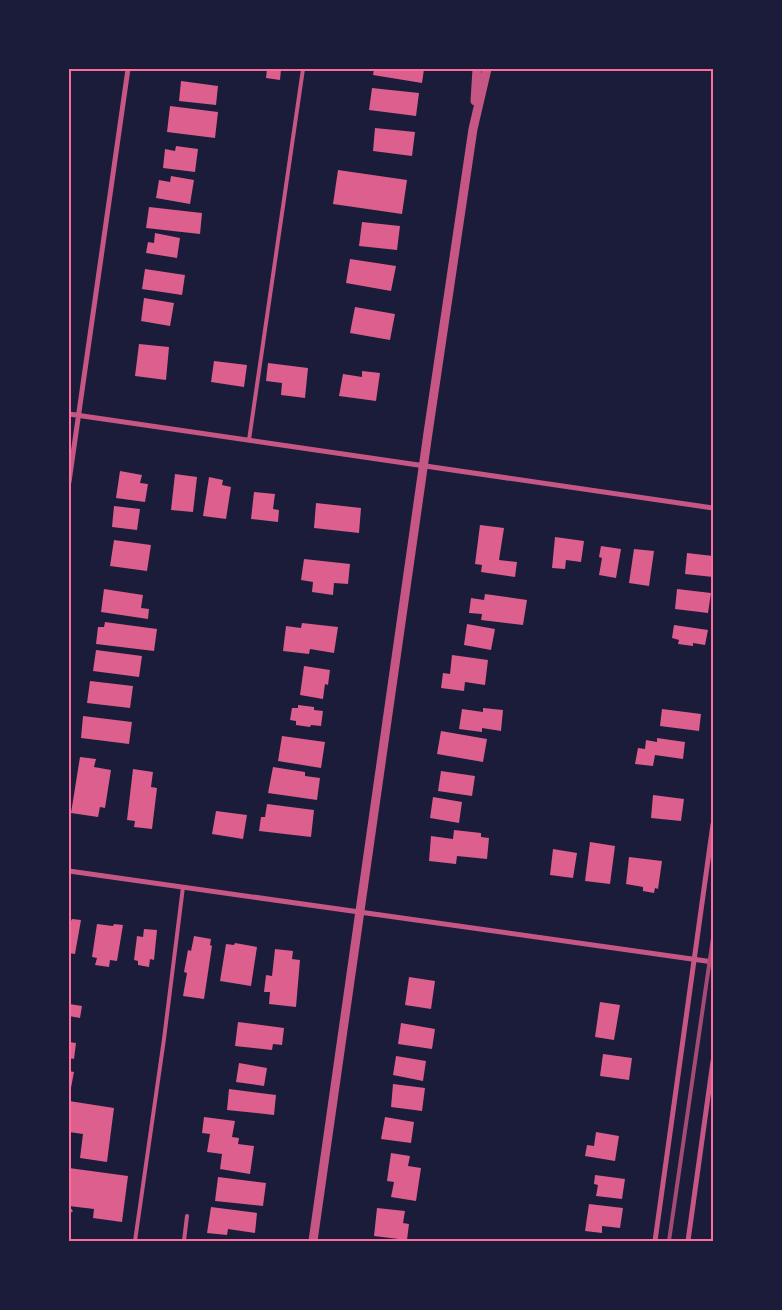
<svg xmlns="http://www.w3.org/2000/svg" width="782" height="1310" font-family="Jost,sans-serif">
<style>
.building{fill:#dd5f8e}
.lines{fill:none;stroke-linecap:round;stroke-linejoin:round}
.service{stroke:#c65784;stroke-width:4}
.minor{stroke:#c65784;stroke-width:5}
.tertiary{stroke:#c65784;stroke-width:9}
.rail{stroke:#a44b75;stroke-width:4}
.neatline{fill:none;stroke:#ff6b9d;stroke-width:2}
</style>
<rect width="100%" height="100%" fill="#1b1b3a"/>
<!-- building -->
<path class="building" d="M267 69H281L280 80 266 78Z
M374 69H424L422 83 373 75Z
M181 81 218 86 216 105 179 101Z
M372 88 419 93 416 116 369 110Z
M170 106 218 112 215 138 167 132Z
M375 128 415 132 412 156 373 151Z
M176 146 198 149 195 172 163 168 165 149 175 151Z
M338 170 407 180 402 214 333 204Z
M171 176 194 180 190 204 156 198 159 180 170 182Z
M149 207 202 213 200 234 146 228Z
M362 222 400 226 397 250 359 246Z
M155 233 180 238 177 258 146 253 148 242 154 243Z
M350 259 396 266 391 291 346 283Z
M145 269 185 275 182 295 142 289Z
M144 298 174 303 170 326 141 321Z
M355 307 395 314 390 340 350 333Z
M139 344 169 347 166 380 135 376Z
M214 361 247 365 244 387 211 382Z
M268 363 308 368 305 398 281 395 282 383 266 381Z
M362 371 380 373 376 401 339 396 343 374 362 377Z
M120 471 142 475 140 483 148 484 145 502 116 498Z
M175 474 197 477 193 512 171 510Z
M209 477 223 480 222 485 231 487 226 519 203 516Z
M254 492 275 494 273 509 279 510 278 522 251 519Z
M316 503 361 508 359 533 314 528Z
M114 506 140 509 137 530 112 527Z
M480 525 504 528 499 560 517 562 515 577 481 572 482 565 475 564Z
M555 537 584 541 581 562 566 560 565 569 552 568Z
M114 540 151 545 147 571 110 566Z
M601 546 621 549 616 578 599 575 602 558 599 557Z
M634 549 654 551 649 586 629 583Z
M687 553 713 556V577L685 574Z
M304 559 350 564 348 584 334 583 333 595 312 592 313 582 301 580Z
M104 589 143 595 141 608 149 609 148 619 101 612Z
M677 589 711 593 708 613 675 609Z
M485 594 527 600 523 625 481 620 482 614 469 613 471 598 484 600Z
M105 622 157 629 154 651 96 644 98 627H104Z
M302 623 338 627 334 653 310 649 309 654 283 651 286 626 301 628Z
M467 624 495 629 491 650 464 645Z
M674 625 708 630 705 645 693 643V646L678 644 679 640 672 638Z
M96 650 142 656 139 677 93 671Z
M452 655 488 660 485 685 465 682 464 691 441 688 443 673 450 674Z
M304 666 330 670 328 685 325 684 323 699 300 695Z
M90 681 133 686 130 708 87 703Z
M298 705 314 707V710L323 711 321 726 311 725 310 727 296 725V721L290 720 292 708H298Z
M483 708 503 710 501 731 482 728V732L459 729 462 709 483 712Z
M662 709 701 714 699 731 660 726Z
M83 716 132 722 129 744 81 738Z
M441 731 487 739 483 762 437 754Z
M282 736 325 742 321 768 278 761Z
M657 738 685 742 683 759 655 755 653 766 635 764 638 748 645 749 646 740 657 742Z
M80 757 96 759 94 767 111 770 105 808 100 807 98 817 71 813Z
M273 767 305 772V776L320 778 317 800 268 793Z
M133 769 153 772 151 787 157 788 152 829 134 827 135 821 127 820Z
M441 771 475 776 472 796 438 791Z
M653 795 684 799 681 821 651 818Z
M433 797 462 802 459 823 430 818Z
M267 804 314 810 311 837 259 831 261 817H265Z
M216 811 247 815 243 839 212 834Z
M454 830 481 833V837L489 838 487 859 457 856 456 864 429 861 431 836 453 839Z
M590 842 615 846 610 884 585 881Z
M553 849 577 853 573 878 550 875Z
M629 857 662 861 658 889 655 888 654 893 643 891V887L626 884Z
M72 919 81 920 75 954 69 953V921H71Z
M97 924 113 926 114 924 123 925 117 961 110 960 109 967 95 965 97 958 92 957Z
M144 929 157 930 154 960 150 959 149 967 138 965V961L134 960 137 936 143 937Z
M194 936 211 939 210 945 212 946 204 999 183 996 187 973 184 972 188 950 191 951Z
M235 943 257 947 251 986 220 981 226 944 234 945Z
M275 949 293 951 292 959 300 960 296 1007 269 1004 270 992H264L266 975 272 976Z
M409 977 435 981 431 1009 405 1005Z
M600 1002 620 1005 614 1040 595 1037Z
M69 1004 82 1006 80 1018 69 1016Z
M238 1022 284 1028 282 1045 273 1044 272 1050 235 1046Z
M401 1023 435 1029 432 1049 398 1044Z
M69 1042 76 1043 74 1059 69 1058Z
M603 1054 632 1058 629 1080 600 1076Z
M396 1056 426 1061 423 1081 393 1075Z
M239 1063 267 1068 264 1086 236 1082Z
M69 1071 74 1072 70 1093H69Z
M393 1084 425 1088 422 1111 391 1107Z
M229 1089 276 1095 274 1115 227 1110Z
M69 1101 114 1108 107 1162 80 1158 83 1134 69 1132Z
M204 1117 235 1121 232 1137 239 1138 238 1144 254 1146 250 1174 220 1169 222 1154 207 1152 210 1134 202 1133Z
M385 1117 414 1122 411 1143 381 1139Z
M596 1132 619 1136 615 1161 585 1156 587 1145 594 1146Z
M391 1153 410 1156 408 1166 421 1168 416 1201 391 1197 394 1182 387 1181Z
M69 1168 128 1176 122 1222 93 1218 94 1209 69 1206 73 1211 69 1214Z
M595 1175 625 1179 622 1199 596 1196 598 1185 594 1184Z
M218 1177 266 1183 263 1206 215 1201Z
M589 1204 623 1208 620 1228 602 1226V1233L585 1231Z
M211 1207 257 1213 255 1233 228 1229 227 1235 207 1233Z
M377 1208 405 1211 403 1223 409 1224 407 1240 374 1236Z"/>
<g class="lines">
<!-- service -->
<path class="service" d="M249 440 303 69
M135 1241 164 1039 183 887
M184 1241 187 1216"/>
<!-- minor -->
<path class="minor" d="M69 414 713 508
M69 482 128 69
M69 871 713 962
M655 1241 713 824
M688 1241 713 1061"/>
<!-- tertiary -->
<path class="tertiary" d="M475 101 477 69
M313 1241 428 433 473 129 487 69"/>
<!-- rail -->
<path class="rail" d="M669 1241 713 938"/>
</g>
<!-- border -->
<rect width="782" height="1310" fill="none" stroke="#1b1b3a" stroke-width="140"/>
<rect x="70" y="70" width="642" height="1170" class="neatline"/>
</svg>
